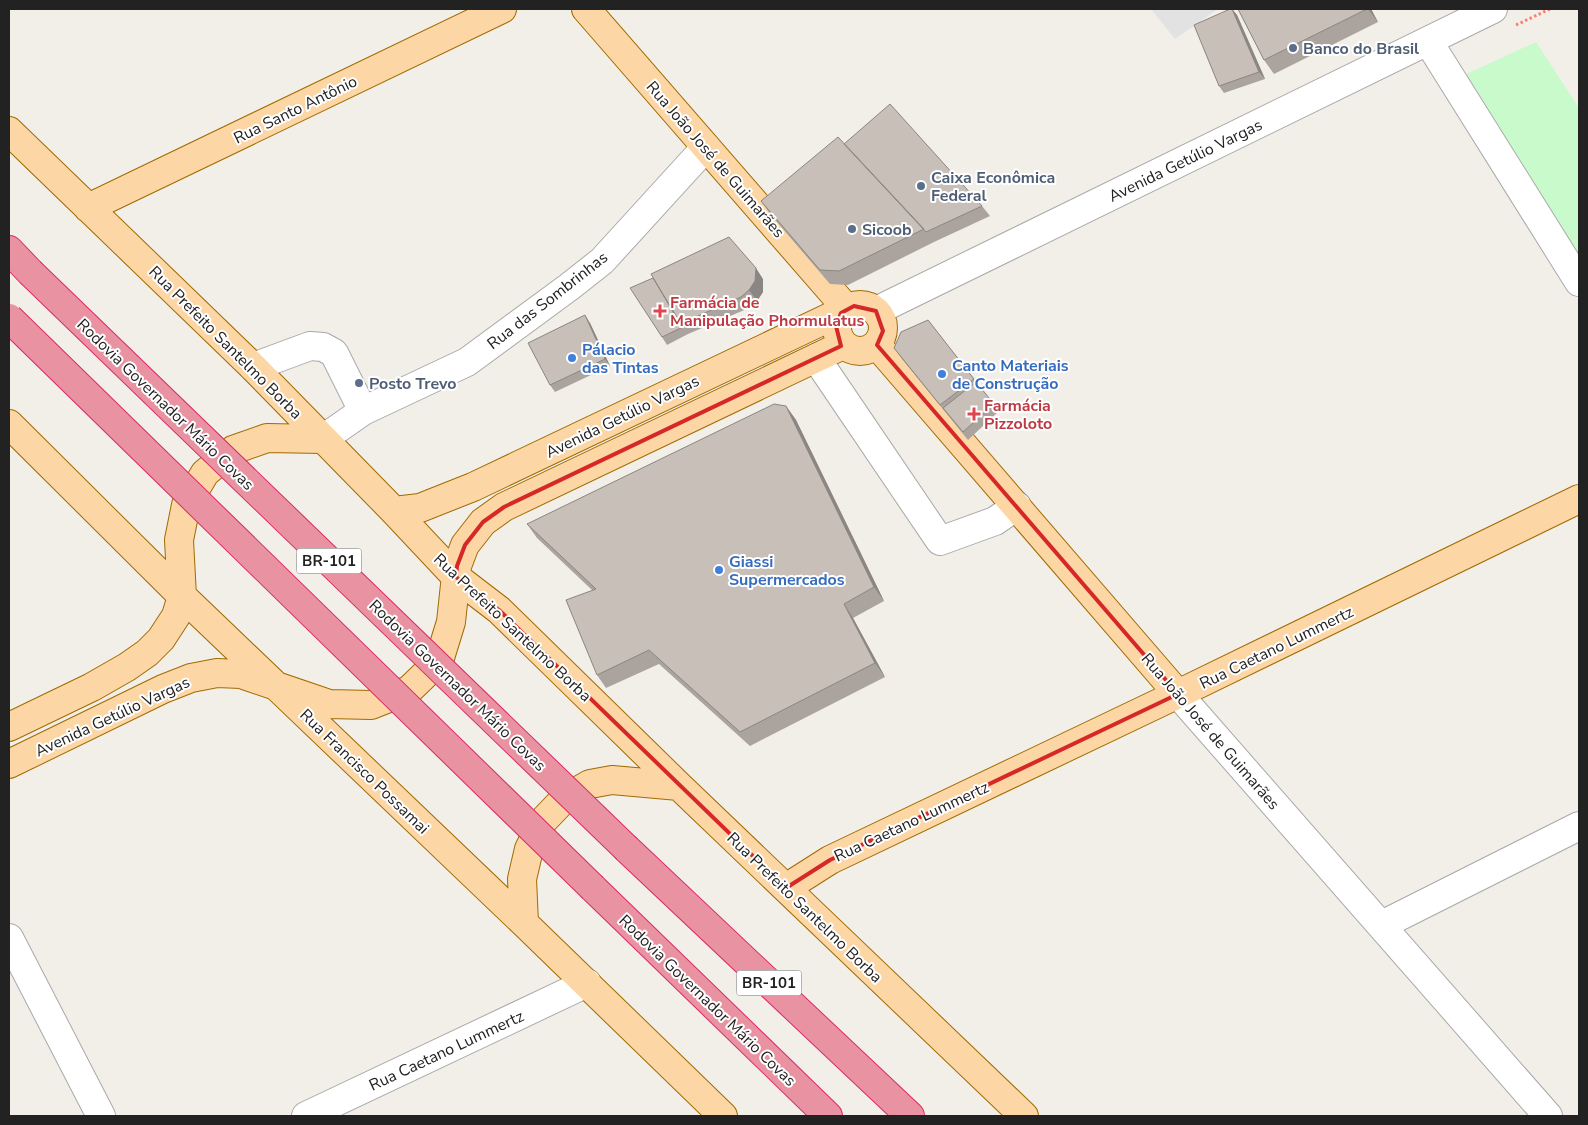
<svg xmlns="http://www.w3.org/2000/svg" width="1588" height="1125" font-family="'Nunito Sans',sans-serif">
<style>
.park{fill:#c8facc}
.parking{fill:#e2e2e2}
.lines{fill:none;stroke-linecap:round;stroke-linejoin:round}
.minor-casing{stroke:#a9a9a9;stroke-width:30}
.major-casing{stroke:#a06b00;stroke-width:30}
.highway-casing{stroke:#dc2a67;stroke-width:30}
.path{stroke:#fa8072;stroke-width:3;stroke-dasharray:2.5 2.5;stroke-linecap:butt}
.minor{stroke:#fff;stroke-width:28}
.major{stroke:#fcd6a4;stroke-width:28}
.highway{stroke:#e892a2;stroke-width:28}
.highway-bridge-casing{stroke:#dc2a67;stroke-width:30;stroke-linecap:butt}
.highway-bridge{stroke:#e892a2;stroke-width:28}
.wall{fill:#aba49e}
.shaded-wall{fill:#8b8681}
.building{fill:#c7bfb8;stroke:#8b8681}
.marked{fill:none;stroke:#d62828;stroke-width:4;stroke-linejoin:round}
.service-dot{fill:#5c6f8a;stroke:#fff;stroke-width:2}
.health-dot{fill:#e0444e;stroke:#fff;stroke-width:2}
.shop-dot{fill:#3f7fe0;stroke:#fff;stroke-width:2}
.labels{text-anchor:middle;stroke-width:4;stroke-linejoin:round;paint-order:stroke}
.shield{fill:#fff;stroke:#646464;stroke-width:1}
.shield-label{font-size:15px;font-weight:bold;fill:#222}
.service-label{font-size:16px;font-weight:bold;fill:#4e5e75;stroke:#fff;text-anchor:start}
.street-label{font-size:16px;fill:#222;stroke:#fff}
.health-label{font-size:16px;font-weight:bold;fill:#be3a42;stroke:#fff;text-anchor:start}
.shop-label{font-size:16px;font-weight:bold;fill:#366cbe;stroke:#fff;text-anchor:start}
</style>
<rect width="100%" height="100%" fill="#f2efe9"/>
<!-- park -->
<path class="park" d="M1536 42 1579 108V268L1460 77Z"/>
<!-- parking -->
<path class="parking" d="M1151 9H1218L1175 39Z"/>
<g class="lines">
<!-- minor casing -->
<g class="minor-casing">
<path id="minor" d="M1428 41 1579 282
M876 311 1493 9
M816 358 940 541 995 521 1017 506
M253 367 310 346 323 347 334 353 363 411
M323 439 363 411 467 362 569 287 602 261 706 147
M1178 694 1548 1116
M1382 925 1579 826
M9 938 101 1116
M306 1116 587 983"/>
</g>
<!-- major casing -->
<g class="major-casing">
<path id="major" d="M9 131 253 367 394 511 456 577 499 610 679 786 1024 1116
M88 208 502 9
M837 328a23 23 0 1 1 46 0a23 23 0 1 1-46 0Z
M877 345 1178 694
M9 424 182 596 524 923 723 1116
M394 511 420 508 473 487 847 309 586 9
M9 727 92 687 127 667 147 653 161 639 176 616 182 596 179 540 186 505 205 473 233 450 267 438 323 439
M9 764 163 689 191 678 217 673 241 674 329 704 371 705 409 690 439 661 451 622 457 566 465 545 483 522 504 507 843 345
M786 888 830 860 1178 694 1579 499
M524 923 522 879 529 849 543 821 564 799 590 784 612 780 679 786"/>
</g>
<!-- highway casing -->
<g class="highway-casing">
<path id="highway" d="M9 250 30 272
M627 849 910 1116
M593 888 828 1116"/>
</g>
<!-- path -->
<path class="path" d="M1516 25 1550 9"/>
<!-- minor -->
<use href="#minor" class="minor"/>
<!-- major -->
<use href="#major" class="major"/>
<!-- highway -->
<use href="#highway" class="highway"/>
<!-- highway-bridge casing -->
<g class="highway-bridge-casing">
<path id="highway-bridge" d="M30 272 627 849
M9 318 593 888"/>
</g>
<!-- highway-bridge -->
<use href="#highway-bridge" class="highway-bridge"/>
</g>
<!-- wall -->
<path class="wall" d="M1232 9 1237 15 1265 79 1224 93 1219 86Z
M1238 9H1371L1378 22 1274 74 1264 60Z
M844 144 982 206 990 216 934 242 848 285 830 284 771 215 761 201Z
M653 278 763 279V292L757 301 749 308 688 334 667 345 662 337Z
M928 320 999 411 968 440 902 359 894 348Z
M590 323 610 366 555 392 550 385Z
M786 406 796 420 884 601 853 618 885 677 750 746 659 664 606 688 597 675 592 590 537 538 527 524Z"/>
<!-- shaded-wall -->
<path class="shaded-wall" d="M1232 9 1237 15 1265 79 1259 72Z
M1368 9H1371L1378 22Z
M756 268 763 279V292L757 301 749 290Z
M585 315 590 323 610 366 605 359Z
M786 406 796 420 884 601 874 587Z
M844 604 853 618 885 677 875 663Z"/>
<!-- building -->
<path class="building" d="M1230 9H1232L1259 72 1219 86 1194 25Z
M1238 9H1367L1264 60Z
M890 104 982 206 926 232 844 144Z
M838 137 924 229 839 271 820 270 761 201Z
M729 237 756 268 755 281 749 290 741 297 680 324 651 274Z
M653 278 683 327 662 337 630 288Z
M585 315 605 359 550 385 528 343Z
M928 320 974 379 940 405 894 348 901 332Z
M976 382 994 404 963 432 943 408Z
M774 404 786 406 874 587 844 604 875 663 740 732 649 650 597 675 566 600 596 589 527 524Z"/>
<!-- marked area -->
<path class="marked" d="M854 306 876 311 883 331 877 345 1178 694 830 860 786 888 499 610 456 577 457 566 465 545 483 522 504 507 841 346 836 326 841 313Z"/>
<!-- markers -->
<g class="service-dot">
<circle cx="1293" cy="48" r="5"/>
<circle cx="921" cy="186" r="5"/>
<circle cx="852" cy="229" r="5"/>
<circle cx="359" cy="383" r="5"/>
</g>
<g class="health-dot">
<path d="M657.5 303.5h5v5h5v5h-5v5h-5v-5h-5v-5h5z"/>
<path d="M971.5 406.5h5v5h5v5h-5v5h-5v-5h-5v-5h5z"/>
</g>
<g class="shop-dot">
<circle cx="572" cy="358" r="5"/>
<circle cx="942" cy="374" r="5"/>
<circle cx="719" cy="570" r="5"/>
</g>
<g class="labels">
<!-- shield labels -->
<g class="shield">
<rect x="296.5" y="548.5" width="65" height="25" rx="4"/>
<rect x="736.5" y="970.5" width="65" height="25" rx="4"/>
</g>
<g class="shield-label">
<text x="329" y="566">BR-101</text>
<text x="769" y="988">BR-101</text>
</g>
<!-- service labels -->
<g class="service-label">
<text x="1303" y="54">Banco do Brasil</text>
<text x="931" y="183">Caixa Econômica<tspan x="931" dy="18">Federal</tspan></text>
<text x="862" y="235">Sicoob</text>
<text x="369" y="389">Posto Trevo</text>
</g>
<!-- street labels -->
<g class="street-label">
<text transform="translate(295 109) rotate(-26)" y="6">Rua Santo Antônio</text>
<text transform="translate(716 159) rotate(49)" y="6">Rua João José de Guimarães</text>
<text transform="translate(1185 160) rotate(-26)" y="6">Avenida Getúlio Vargas</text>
<text transform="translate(547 300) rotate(-38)" y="6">Rua das Sombrinhas</text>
<text transform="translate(226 342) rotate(45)" y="6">Rua Prefeito Santelmo Borba</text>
<text transform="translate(166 404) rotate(44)" y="6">Rodovia Governador Mário Covas</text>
<text transform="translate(622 416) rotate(-26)" y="6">Avenida Getúlio Vargas</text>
<text transform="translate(513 627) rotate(43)" y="6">Rua Prefeito Santelmo Borba</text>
<text transform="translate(1276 647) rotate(-26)" y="6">Rua Caetano Lummertz</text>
<text transform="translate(458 685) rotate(44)" y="6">Rodovia Governador Mário Covas</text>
<text transform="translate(112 716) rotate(-25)" y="6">Avenida Getúlio Vargas</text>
<text transform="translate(1211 731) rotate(49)" y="6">Rua João José de Guimarães</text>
<text transform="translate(365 771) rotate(44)" y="6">Rua Francisco Possamai</text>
<text transform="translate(911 821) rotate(-25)" y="6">Rua Caetano Lummertz</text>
<text transform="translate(805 907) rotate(44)" y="6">Rua Prefeito Santelmo Borba</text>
<text transform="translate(708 1000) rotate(44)" y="6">Rodovia Governador Mário Covas</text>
<text transform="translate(446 1050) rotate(-25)" y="6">Rua Caetano Lummertz</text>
</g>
<!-- health labels -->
<g class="health-label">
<text x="670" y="308">Farmácia de<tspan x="670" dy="18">Manipulação Phormulatus</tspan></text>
<text x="984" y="411">Farmácia<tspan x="984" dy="18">Pizzoloto</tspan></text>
</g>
<!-- shop labels -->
<g class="shop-label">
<text x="582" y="355">Pálacio<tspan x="582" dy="18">das Tintas</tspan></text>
<text x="952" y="371">Canto Materiais<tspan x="952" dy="18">de Construção</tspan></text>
<text x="729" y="567">Giassi<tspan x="729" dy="18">Supermercados</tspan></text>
</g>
</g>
<!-- border -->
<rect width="1588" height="1125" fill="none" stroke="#222222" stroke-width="20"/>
</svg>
